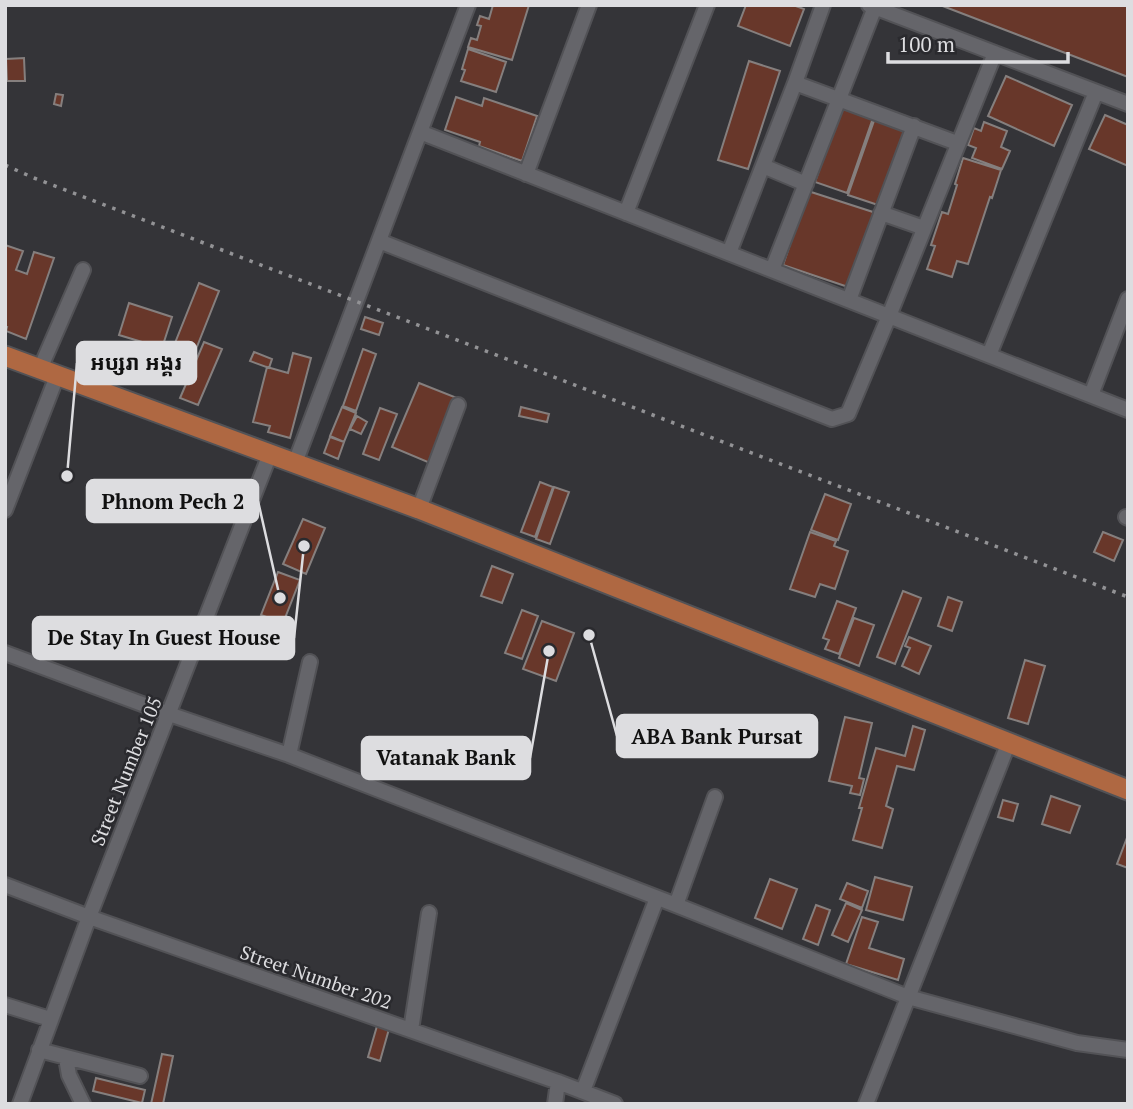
<svg xmlns="http://www.w3.org/2000/svg" width="1133" height="1109" font-family="'PT Serif','Noto Sans Khmer',serif">
<style>
.building{fill:#68372a;stroke:#857f7e;stroke-width:2}
.lines{fill:none;stroke-linecap:round;stroke-linejoin:round}
.minor-casing{stroke:#525256;stroke-width:18}
.major-casing{stroke:#525256;stroke-width:23}
.minor{stroke:#65656a;stroke-width:14}
.major{stroke:#af6842;stroke-width:19}
.rail{stroke:#929295;stroke-width:3.5;stroke-dasharray:3.5 7;stroke-linecap:butt}
.labels{text-anchor:middle;stroke-width:5;stroke-linejoin:round;paint-order:stroke}
.street-label{font-size:19px;fill:#dddde0;stroke:#2a2a2e}
.leader{fill:none;stroke:#dddde0;stroke-width:2.5}
.callout-dot{fill:#dddde0;stroke:#2a2a2e;stroke-width:2.5}
.callout{fill:#dddde0;stroke:#dddde0;stroke-width:2.5}
.callout-label{font-size:21px;text-anchor:middle;font-weight:bold;fill:#111}
</style>
<rect width="100%" height="100%" fill="#343438"/>
<!-- building -->
<path class="building" d="M493 5H529L512 60 468 47 471 38 477 40 481 26 477 25 480 16 489 19Z
M746 5H793L804 9 790 46 738 26Z
M940 5H1128V77Z
M468 49 506 62 496 92 461 81 465 70 462 69Z
M24 58 25 81H7L6 59Z
M749 61 780 71 748 169 718 160Z
M1006 76 1072 105 1054 146 988 116Z
M56 94 63 95 61 106 54 104Z
M456 97 482 106 484 98 537 116 522 161 479 146 480 142 445 130Z
M841 107 873 118 847 193 815 182Z
M1105 115 1128 125V166L1089 149Z
M875 118 908 130 881 206 848 195Z
M984 122 1007 131 1001 147 1010 151 1002 169 972 158 976 148 968 145 974 128 981 131Z
M963 158 1001 170 992 198 990 197 968 264 957 261 952 277 927 269 935 246 931 245 942 212 948 214 957 185 955 184Z
M808 191 876 213 851 288 783 265Z
M5 245 23 251 16 270 27 274 34 252 54 258 26 339 6 331 7 327H5Z
M199 283 219 291 185 377 165 368Z
M129 303 172 317 162 348 119 335Z
M365 317 383 323 379 335 361 329Z
M204 342 222 349 198 405 180 398Z
M363 349 376 354 356 411 343 406Z
M254 352 272 359 269 368 250 361Z
M293 353 311 358 290 438 268 432 270 426 253 422 267 367 288 373Z
M419 383 457 398 430 463 392 447Z
M342 407 356 413 344 442 330 436Z
M521 407 549 414 547 422 519 416Z
M380 408 397 414 379 460 363 454Z
M357 416 367 422 361 434 350 429Z
M330 437 344 442 338 459 324 453Z
M540 482 553 487 535 537 521 532Z
M554 487 569 492 550 544 536 539Z
M825 494 851 504 838 540 811 530Z
M303 519 325 528 306 574 283 564Z
M810 532 836 541 834 546 848 551 835 589 820 584 815 597 790 589Z
M1103 532 1123 540 1114 561 1094 552Z
M492 566 513 574 502 603 481 596Z
M278 572 300 580 283 623 261 615Z
M903 591 921 598 895 664 877 657Z
M948 597 962 602 952 631 938 626Z
M837 601 856 608 839 654 825 649 829 640 823 638Z
M522 610 538 616 522 659 505 653Z
M854 618 874 625 859 666 839 658Z
M542 621 574 633 556 681 523 669Z
M909 637 931 646 919 674 902 666 910 648 905 646Z
M1025 660 1045 666 1028 724 1008 718Z
M845 717 872 723 859 778 864 779 860 795 850 793 852 786 829 781Z
M913 726 925 730 914 770 897 766 886 806 893 809 882 848 853 840 862 808H859L876 748 905 756Z
M1051 796 1080 806 1070 833 1042 824Z
M1003 800 1018 804 1013 821 998 817Z
M1128 835V868L1117 864Z
M875 877 912 887 903 920 866 910Z
M770 879 797 889 782 929 755 918Z
M847 883 868 891 862 908 840 899Z
M846 903 862 910 848 942 832 935Z
M816 905 830 910 818 945 803 939Z
M862 917 878 922 869 948 904 959 898 980 846 964Z
M377 1026 389 1029 380 1061 368 1057Z
M162 1054 173 1056 163 1104H151Z
M96 1078 145 1090 142 1103 93 1091Z"/>
<g class="lines">
<!-- minor casing -->
<g class="minor-casing">
<path id="minor" d="M869 5 1128 104
M795 83 957 143
M420 132 1128 410
M763 166 806 184
M526 174 589 5
M626 213 707 5
M881 213 924 228
M379 241 832 419 848 414 889 316 995 53
M729 253 795 83 823 5
M772 270 875 7
M849 300 914 126
M989 355 1096 92
M40 369 83 270
M1091 395 1128 299
M295 463 468 5
M419 509 458 405
M5 510 57 376
M1126 517 1128 518
M5 653 169 714 289 755 676 905 908 997 1077 1043 1128 1050
M289 755 310 662
M5 885 89 917 558 1082 615 1104
M676 905 715 797
M5 1005 50 1019
M411 1030 429 913
M39 1050 140 1076
M66 1058 69 1075 83 1104
M583 1091 657 898
M20 1104 89 917 270 454
M555 1104 558 1082
M866 1104 1009 742"/>
</g>
<!-- major casing -->
<g class="major-casing">
<path id="major" d="M5 356 419 509 1128 790"/>
</g>
<!-- minor -->
<use href="#minor" class="minor"/>
<!-- major -->
<use href="#major" class="major"/>
<!-- rail -->
<path class="rail" d="M5 165 34 178 1128 597"/>
</g>
<g class="labels">
<!-- street labels -->
<g class="street-label">
<text transform="translate(126 771) rotate(-68)" y="7">Street Number 105</text>
<text transform="translate(316 977) rotate(19)" y="7">Street Number 202</text>
</g>
</g>
<!-- callouts -->
<path class="leader" d="M67 476L77 363M280 598L258 501M304 546L294 638M589 635L617 736M549 651L530 758"/>
<g class="callout-dot">
<circle cx="67" cy="476" r="7"/>
<circle cx="280" cy="598" r="7"/>
<circle cx="304" cy="546" r="7"/>
<circle cx="589" cy="635" r="7"/>
<circle cx="549" cy="651" r="7"/>
</g>
<g class="callout">
<rect x="77" y="342" width="119" height="42" rx="7"/>
<rect x="87" y="480" width="171" height="42" rx="7"/>
<rect x="33" y="617" width="261" height="42" rx="7"/>
<rect x="617" y="715" width="200" height="42" rx="7"/>
<rect x="362" y="737" width="168" height="42" rx="7"/>
</g>
<g class="callout-label">
<text x="136" y="370">អប្សរា អង្គរ</text>
<text x="173" y="509">Phnom Pech 2</text>
<text x="164" y="645">De Stay In Guest House</text>
<text x="717" y="744">ABA Bank Pursat</text>
<text x="446" y="765">Vatanak Bank</text>
</g>
<!-- border -->
<rect width="1133" height="1109" fill="none" stroke="#dddde0" stroke-width="14"/>
<!-- scale -->
<path d="M888 52v10h180v-10" fill="none" stroke="#dddde0" stroke-width="3.5"/>
<text x="898" y="52" font-size="21" fill="#dddde0" stroke="#2a2a2e" stroke-width="5" paint-order="stroke">100 m</text>
</svg>
